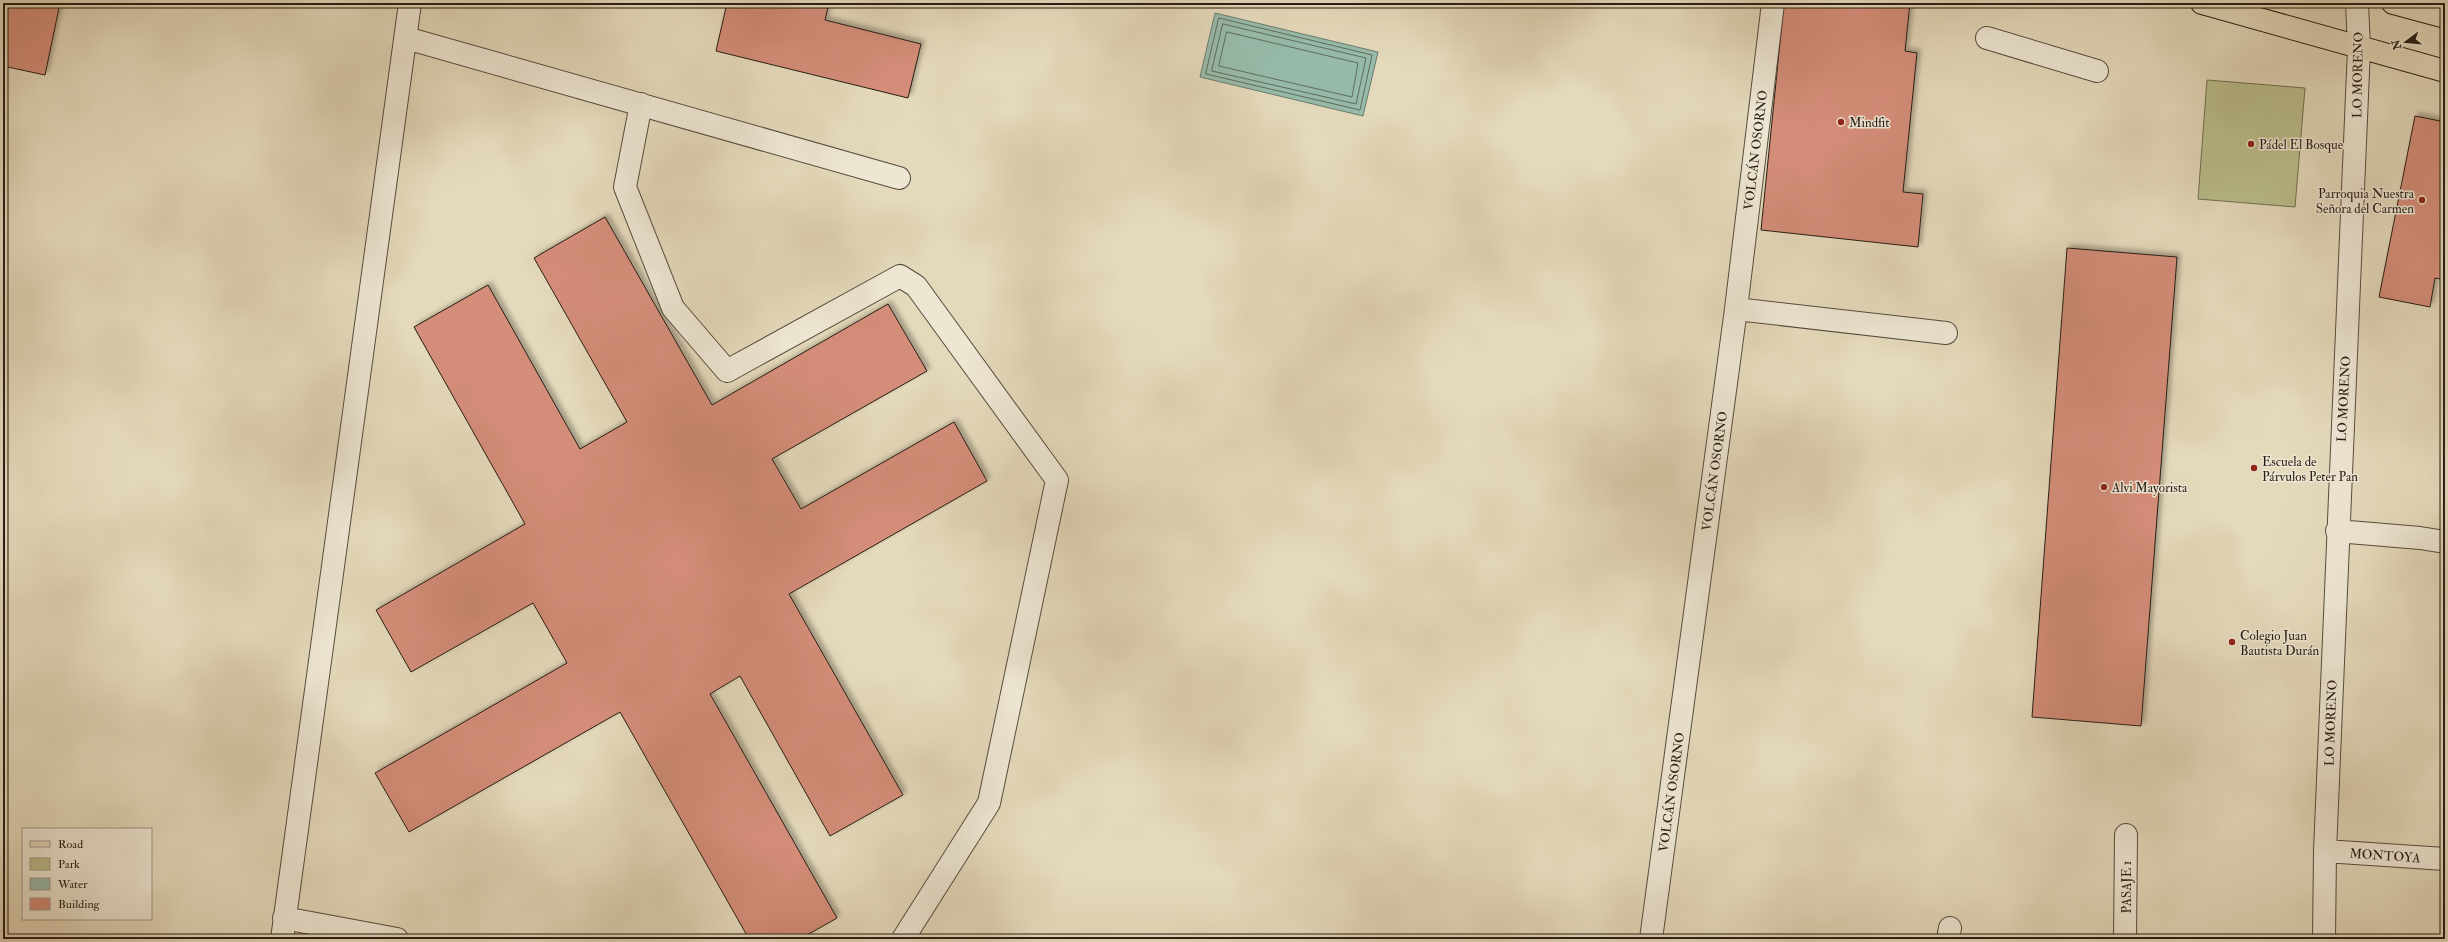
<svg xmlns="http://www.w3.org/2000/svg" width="2448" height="942" font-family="'IM FELL Double Pica',serif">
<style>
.green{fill:#babe8c;stroke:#706e50}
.water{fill:#97bbaa;stroke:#6a7c6e}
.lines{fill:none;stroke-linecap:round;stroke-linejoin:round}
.shore{stroke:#5f6c5f;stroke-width:1}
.building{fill:#d48d79;stroke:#271d14;filter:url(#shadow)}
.minor-casing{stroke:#564c3e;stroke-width:24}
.major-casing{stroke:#271d14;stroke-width:24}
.minor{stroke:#ede6d3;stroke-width:22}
.major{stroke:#e4d9bb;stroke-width:22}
.poi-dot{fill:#8f2418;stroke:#ede6d3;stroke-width:1.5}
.labels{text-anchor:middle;stroke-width:3;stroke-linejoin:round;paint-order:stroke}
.street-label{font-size:13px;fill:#271d14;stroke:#ede6d3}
.poi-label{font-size:13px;fill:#271d14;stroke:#ede6d3;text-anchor:start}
</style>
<defs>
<filter id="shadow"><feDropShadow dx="3.5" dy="-3.5" stdDeviation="2" flood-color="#0004"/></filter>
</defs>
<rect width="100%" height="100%" fill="#e4d9bb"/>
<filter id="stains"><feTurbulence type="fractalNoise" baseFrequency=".005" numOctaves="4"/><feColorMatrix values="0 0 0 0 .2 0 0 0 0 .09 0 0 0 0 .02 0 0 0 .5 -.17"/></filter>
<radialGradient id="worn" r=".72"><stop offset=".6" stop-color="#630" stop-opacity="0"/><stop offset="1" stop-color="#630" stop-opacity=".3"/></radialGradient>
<!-- green -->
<path class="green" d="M2207 80 2305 88 2295 207 2198 199Z"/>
<!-- water -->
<path class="water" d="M1215 13 1378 52 1363 116 1200 77Z"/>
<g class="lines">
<!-- shore -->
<path class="shore" d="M1219 18 1372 55 1360 110 1206 74Z
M1223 24 1366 58 1356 104 1212 71Z
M1227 32 1358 63 1352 97 1219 66Z"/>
</g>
<!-- building -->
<path class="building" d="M3 3H60L45 75 3 66Z
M727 3H829L825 20 921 44 908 98 716 51Z
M1784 3H1910L1905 51 1917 53 1903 192 1923 194 1918 247 1761 230Z
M2415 116 2445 122V280L2435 278 2430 307 2379 297Z
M605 217 712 405 888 304 927 371 772 459 801 509 954 422 987 481 789 594 903 795 830 836 740 676 710 694 837 918 800 939H749L620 712 409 832 375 773 567 663 533 603 411 672 376 610 525 524 414 327 488 285 580 449 627 422 534 258Z
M2067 248 2177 257 2141 726 2032 717Z"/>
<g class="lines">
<!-- minor casing -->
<g class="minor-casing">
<path id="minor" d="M406 38 899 178
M1987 38 2097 71
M641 104 625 187 673 308 727 371 900 276 916 286 1057 480 989 803 903 939
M1736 309 1946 333
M2337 531 2420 538 2445 542
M2325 851 2445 859
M284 918 397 939
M282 939 410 3
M1651 939 1736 309 1773 3
M1948 939 1950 928
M2125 939 2126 835
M2324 939 2325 851 2359 48 2357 3"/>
</g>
<!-- major casing -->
<g class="major-casing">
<path id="major" d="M2202 3 2445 71
M2393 3 2445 17"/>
</g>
<!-- minor -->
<use href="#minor" class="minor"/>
<!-- major -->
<use href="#major" class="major"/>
</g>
<!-- markers -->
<g class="poi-dot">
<circle cx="1841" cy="122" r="4"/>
<circle cx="2251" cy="144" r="4"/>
<circle cx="2422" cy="200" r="4"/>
<circle cx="2254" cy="468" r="4"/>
<circle cx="2104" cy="487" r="4"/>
<circle cx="2232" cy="642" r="4"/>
</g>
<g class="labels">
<!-- street labels -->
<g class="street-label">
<text transform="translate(2357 75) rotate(-89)" y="5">LO MORENO</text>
<text transform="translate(1755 150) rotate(-83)" y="5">VOLCÁN OSORNO</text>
<text transform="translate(2343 399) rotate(-87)" y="5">LO MORENO</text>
<text transform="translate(1714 471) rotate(-82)" y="5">VOLCÁN OSORNO</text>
<text transform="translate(2330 723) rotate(-88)" y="5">LO MORENO</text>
<text transform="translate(1671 792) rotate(-82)" y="5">VOLCÁN OSORNO</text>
<text transform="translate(2385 855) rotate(4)" y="5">MONTOYA</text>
<text transform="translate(2126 887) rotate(-90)" y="5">PASAJE 1</text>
</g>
<!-- poi labels -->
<g class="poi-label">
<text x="1849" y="127">Mindfit</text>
<text x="2259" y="149">Pádel El Bosque</text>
<text x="2414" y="198" text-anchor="end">Parroquia Nuestra<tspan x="2414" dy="15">Señora del Carmen</tspan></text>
<text x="2262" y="466">Escuela de<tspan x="2262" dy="15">Párvulos Peter Pan</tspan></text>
<text x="2112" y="492">Alvi Mayorista</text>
<text x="2240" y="640">Colegio Juan<tspan x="2240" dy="15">Bautista Durán</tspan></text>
</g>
</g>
<!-- margin -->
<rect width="2448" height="942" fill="none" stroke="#e4d9bb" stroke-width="16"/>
<rect x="4" y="4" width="2440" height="934" fill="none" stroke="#271d14" stroke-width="2"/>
<rect x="8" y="8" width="2432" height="926" fill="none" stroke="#271d14"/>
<!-- legend -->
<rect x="22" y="828" width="130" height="92" fill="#ede6d3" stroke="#9e9687"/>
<rect x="30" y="841" width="20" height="6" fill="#e4d9bb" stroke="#9e9687"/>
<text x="58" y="848" font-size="12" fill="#271d14">Road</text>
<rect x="30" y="858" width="20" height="12" fill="#babe8c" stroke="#9e9687"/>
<text x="58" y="868" font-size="12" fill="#271d14">Park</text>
<rect x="30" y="878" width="20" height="12" fill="#97bbaa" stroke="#9e9687"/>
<text x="58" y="888" font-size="12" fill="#271d14">Water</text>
<rect x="30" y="898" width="20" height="12" fill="#d48d79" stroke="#9e9687"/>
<text x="58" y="908" font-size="12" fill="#271d14">Building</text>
<!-- north arrow -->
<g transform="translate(2406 42) rotate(254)" stroke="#ede6d3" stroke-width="3" paint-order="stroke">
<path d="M0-3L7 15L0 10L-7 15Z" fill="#271d14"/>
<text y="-6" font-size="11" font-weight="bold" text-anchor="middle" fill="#271d14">N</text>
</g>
<rect width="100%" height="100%" filter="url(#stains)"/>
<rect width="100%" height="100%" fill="url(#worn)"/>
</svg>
